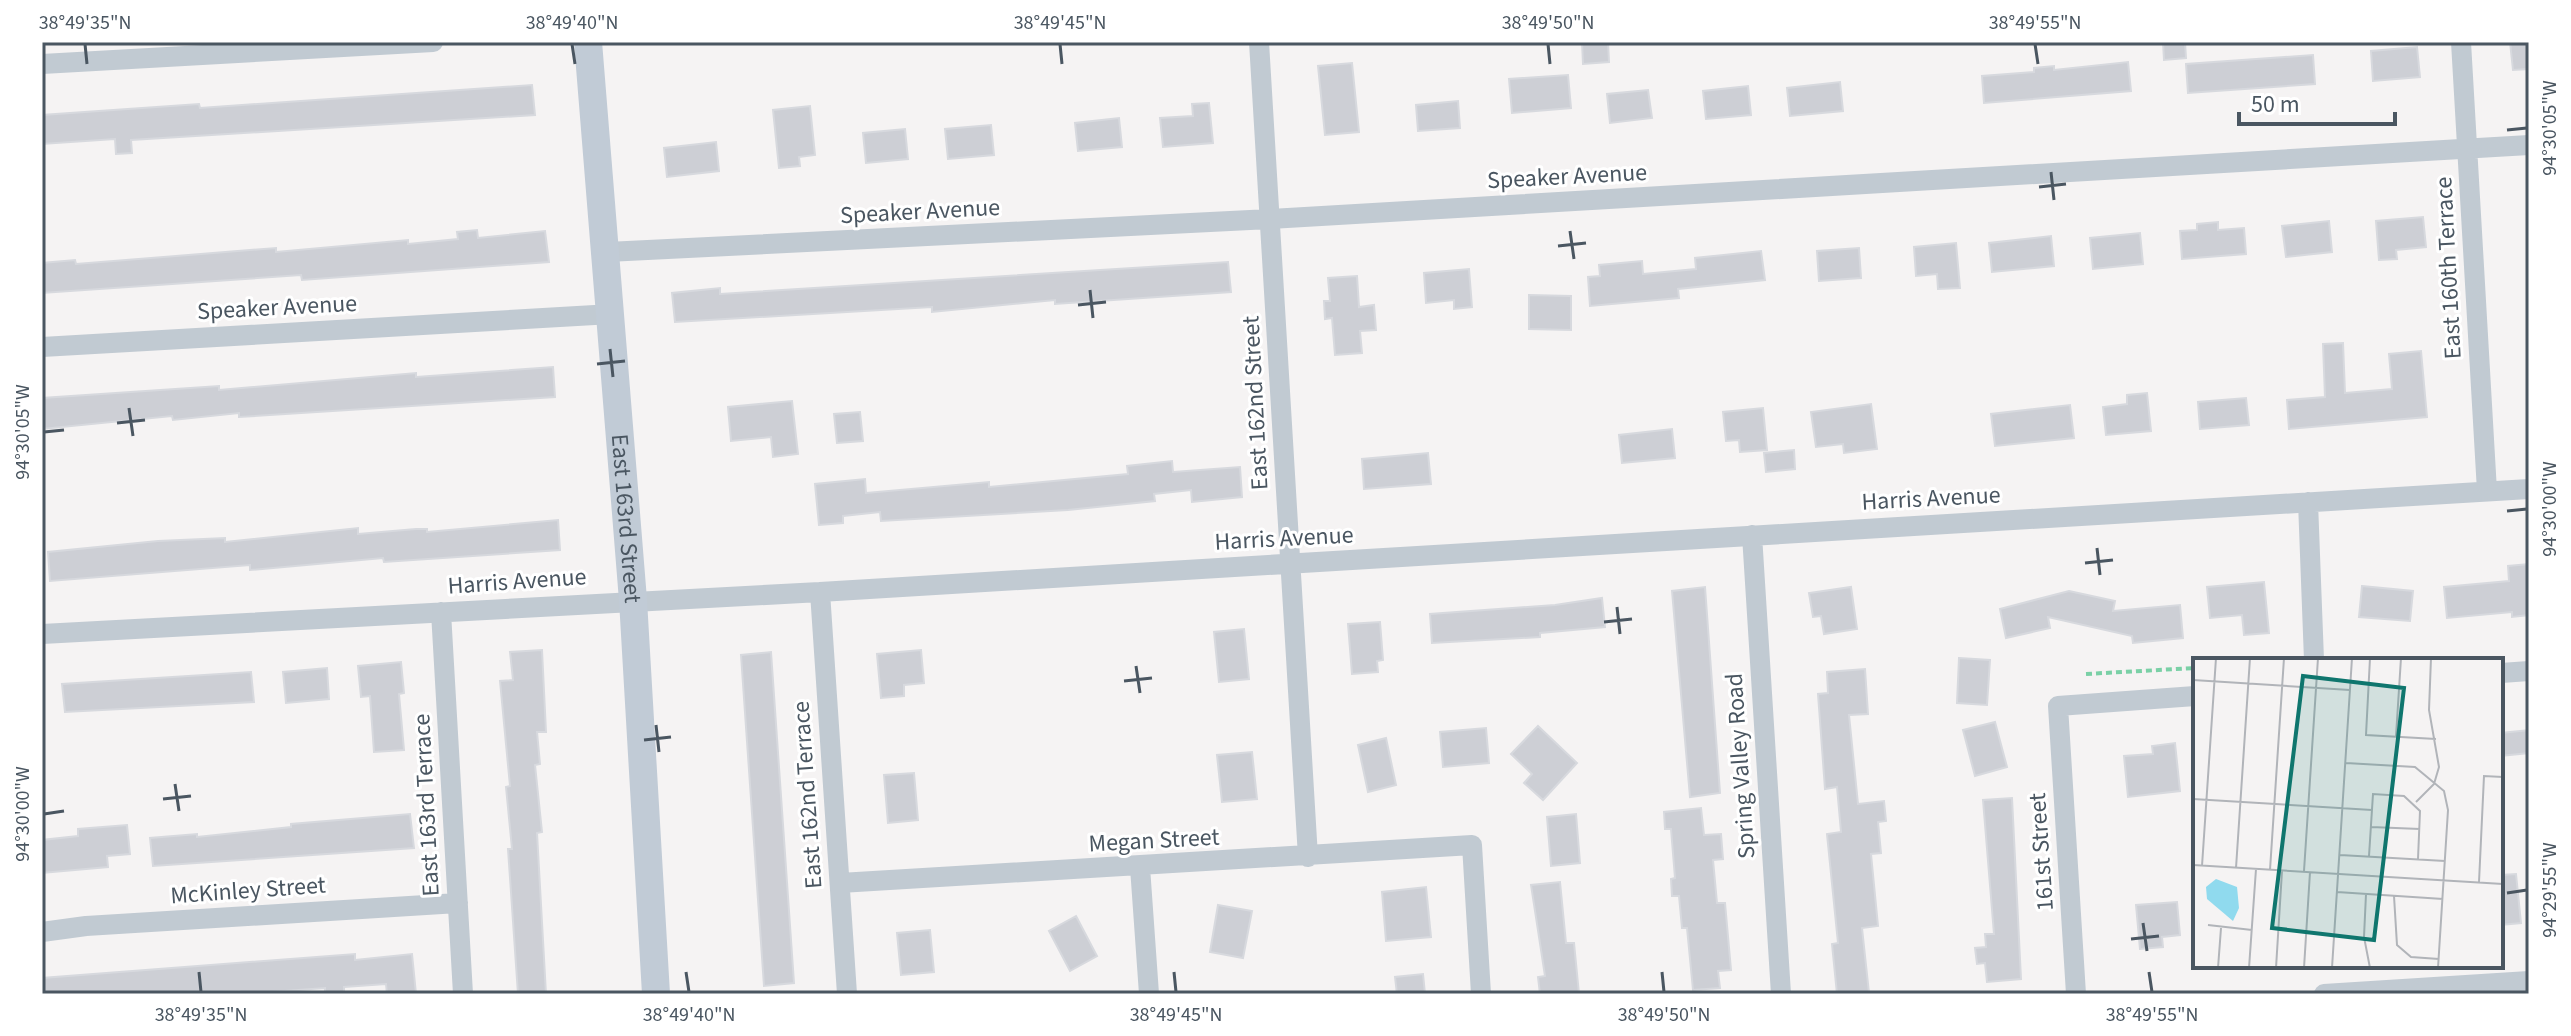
<svg xmlns="http://www.w3.org/2000/svg" width="2571" height="1036" font-family="'Source Sans 3',sans-serif">
<style>
.building{fill:#cdcfd5;stroke:#d7d9de;stroke-width:2}
.lines{fill:none;stroke-linecap:round;stroke-linejoin:round}
.path{stroke:#7ad0a6;stroke-width:4;stroke-dasharray:6 4;stroke-linecap:butt}
.street{stroke:#c1cad2;stroke-width:20}
.secondary{stroke:#c1cbd6;stroke-width:28}
.ticks{fill:none;stroke:#4a5661;stroke-width:3}
.labels{text-anchor:middle;stroke-width:6;stroke-linejoin:round;paint-order:stroke}
.street-label{font-size:24px;fill:#4a5661;stroke:#fff}
.inset-road{fill:none;stroke:#b1b4b9;stroke-width:2}
.view{fill:#0f766e;fill-opacity:0.15;stroke:#0f766e;stroke-width:4}
.inset-edge{fill:none;stroke:#4a5661;stroke-width:4}
.neatline{fill:none;stroke:#4a5661;stroke-width:3}
.ticks-label{font-size:20px;text-anchor:middle;fill:#4a5661}
</style>
<rect width="100%" height="100%" fill="#f5f3f3"/>
<!-- building -->
<path class="building" d="M1582 42H1608L1609 62 1583 64Z
M2163 42H2185L2186 58 2164 60Z
M2510 42H2529V69L2513 70Z
M2417 47 2420 77 2373 81 2371 51Z
M2313 55 2315 84 2188 93 2186 64Z
M2128 62 2131 91 1984 103 1982 76 2034 72V68L2054 66V70Z
M1352 63 1359 132 1325 135 1318 66Z
M1568 75 1571 108 1512 113 1509 79Z
M1840 82 1843 111 1790 116 1787 88Z
M532 85 535 115 131 140 132 153 116 154 115 139 42 144V115L199 104 200 108Z
M1748 86 1751 115 1706 119 1703 91Z
M1648 90 1652 118 1610 123 1607 94Z
M1458 101 1460 128 1418 131 1416 105Z
M1209 103 1213 143 1163 147 1160 118 1193 116 1192 104Z
M810 106 815 155 799 157 800 166 779 168 773 110Z
M1119 118 1122 147 1078 151 1075 123Z
M991 125 994 155 948 159 945 129Z
M905 129 908 159 866 163 863 133Z
M716 142 719 171 667 177 664 148Z
M2423 217 2426 247 2396 250 2397 259 2379 260 2376 221Z
M2329 221 2332 252 2286 257 2282 226Z
M2218 222V230L2244 228 2246 254 2182 259 2180 231 2197 230V224Z
M477 230 478 238 545 231 549 262 302 280 301 275 42 293V263L75 260 76 264 276 248V252L408 240V244L458 239 457 232Z
M2140 233 2143 264 2093 269 2090 238Z
M2051 236 2054 266 1992 272 1989 243Z
M1956 243 1960 288 1938 289 1937 274 1916 276 1914 247Z
M1859 248 1861 278 1819 281 1817 251Z
M1761 251 1765 280 1678 289 1679 298 1590 306 1588 277 1600 276 1599 265 1642 261 1643 274 1696 269 1695 258Z
M1228 262 1231 292 1055 304V300L932 312V307L675 322 672 293 720 288V294Z
M1469 269 1472 307 1454 309V300L1426 303 1424 273Z
M1357 276 1359 307 1374 305 1376 330 1360 331 1362 353 1335 355 1332 318 1325 319 1324 301H1330L1328 278Z
M1529 295 1571 296V330L1529 329Z
M2343 343 2345 393 2392 389 2389 354 2421 351 2427 417 2289 429 2287 400 2325 397 2323 344Z
M553 367 555 397 239 417V413L173 420 172 416 42 429V398L219 386V390L416 373V377Z
M2147 393 2151 431 2106 435 2103 407 2127 404V395Z
M2246 398 2249 425 2200 429 2198 402Z
M792 401 798 454 773 457 771 437 731 441 728 407Z
M1871 404 1877 449 1844 453 1843 444 1816 447 1811 412Z
M2070 405 2074 438 1995 446 1991 414Z
M1763 408 1767 450 1740 452 1739 440 1726 441 1723 412Z
M860 412 863 441 837 443 834 414Z
M1672 429 1675 458 1622 463 1619 435Z
M1794 450 1795 469 1766 472 1764 453Z
M1428 453 1431 484 1364 489 1362 459Z
M1172 461 1173 472 1240 467 1242 497 1192 502 1191 490 1154 494 1155 501 1068 510 881 521 880 512 843 516V523L819 525 815 484 865 479 866 493 989 482V487L1128 474 1127 466Z
M558 520 560 550 384 562 383 558 250 570V565L50 581 48 552 158 541 225 538V542L358 528V534L416 529H427V532Z
M2529 564V615L2512 617V612L2447 618 2444 587 2509 581 2508 566Z
M2264 582 2269 633 2244 635 2242 615 2210 618 2207 587Z
M2362 586 2413 591 2410 621 2359 617Z
M1705 587 1720 793 1690 797 1672 591Z
M1851 587 1857 629 1824 634 1821 616 1813 617 1809 593Z
M2069 591 2115 601 2113 611 2180 605 2183 638 2133 643 2132 636 2048 617 2050 628 2006 638 2000 609Z
M1602 598 1605 627 1540 633V637L1432 643 1430 614 1555 605Z
M1380 622 1383 660 1377 661 1378 672 1352 674 1348 624Z
M1244 629 1249 679 1219 682 1214 632Z
M542 650 546 732H537L540 764 535 765 542 832 537 833 546 994H518L508 849H512L506 787 510 786 500 681 513 680 510 652Z
M921 650 924 683 904 685V696L881 698 877 654Z
M771 652 794 983 764 986 741 655Z
M1959 658 1990 660 1987 705 1957 703Z
M401 662 404 693 399 694 404 750 374 752 370 696 361 697 358 666Z
M327 668 329 699 286 703 283 672Z
M1865 669 1868 714 1849 715 1858 804 1884 801 1886 821 1878 822 1881 853 1871 854 1878 926 1862 928 1869 993 1837 994 1832 944 1838 943 1827 834 1841 832 1837 787 1825 789 1818 694 1828 693 1827 672Z
M251 672 254 702 65 712 62 684Z
M1995 722 2007 767 1975 776 1963 730Z
M1538 726 1577 763 1543 800 1524 783 1532 774 1511 754Z
M1486 728 1489 763 1443 767 1440 732Z
M2529 730V753L2501 756V733Z
M1386 738 1396 785 1368 792 1358 745Z
M2175 743 2180 791 2128 797 2124 756 2153 754 2152 746Z
M1252 752 1257 799 1222 802 1217 755Z
M914 773 918 820 888 823 884 775Z
M2012 798 2021 979 1987 982 1985 963 1977 964 1975 948 1986 947 1985 934H1994L1983 800Z
M1701 808 1704 835 1721 834 1723 859 1713 860 1717 903H1725L1731 970 1718 971 1720 988 1693 990 1687 928H1682L1679 896H1672L1671 879 1675 878 1671 829H1665L1664 812Z
M410 814 414 848 153 866 150 838 197 834V837L291 827V824Z
M1576 814 1580 863 1551 866 1547 817Z
M127 825 130 854 107 856 108 867 42 873V840L78 836V829Z
M2516 874 2521 923 2501 925V875Z
M1560 882 1566 943H1574L1579 994H1540L1538 977 1545 976 1531 885Z
M1426 887 1431 937 1386 941 1382 892Z
M2177 902 2180 935 2162 937 2163 947 2140 949 2136 905Z
M1218 905 1252 911 1243 958 1210 952Z
M1076 916 1097 956 1070 971 1049 931Z
M930 930 934 972 901 975 897 933Z
M355 954V960L412 954 416 994H387L386 984 344 987V994H325V988L245 994 239 991 42 994V978Z
M1423 974 1425 994H1397L1395 977Z"/>
<g class="lines">
<!-- path -->
<path class="path" d="M2086 674 2195 668"/>
<!-- street -->
<path class="street" d="M1259 42 1308 857
M2461 42 2487 491
M42 64 433 42
M607 252 1270 219 2529 145
M42 347 612 314
M2308 502 2314 660
M1752 535 1781 994
M820 592 847 994
M441 612 463 994
M42 634 820 592 2529 489
M2501 673 2529 671
M1140 867 1149 994
M840 883 1472 845 1481 994
M42 932 86 926 458 903
M2076 994 2058 706 2195 696
M2324 994 2529 981"/>
<!-- secondary -->
<path class="secondary" id="s1" d="M588 42 633 600 656 994"/>
</g>
<!-- ticks -->
<path class="ticks" d="M85 44 87 64M572 44 575 64M1060 44 1062 64M1548 44 1550 64M2035 44 2038 64M2507 130 2527 128M2051 172 2054 200M2039 187 2066 184M1570 231 1574 259M1558 246 1586 243M1090 290 1093 318M1078 305 1106 302M610 349 613 377M597 364 625 361M129 408 133 436M117 423 145 420M44 432 64 430M2507 511 2527 509M2097 548 2100 575M2085 563 2113 560M1617 607 1620 634M1604 622 1632 619M1136 666 1140 693M1124 681 1152 678M656 725 659 752M644 740 671 737M175 784 179 811M163 799 191 796M44 814 64 811M2507 893 2527 890M2143 923 2147 951M2131 939 2159 936M199 972 201 992M686 972 689 992M1174 972 1176 992M1662 972 1664 992M2149 972 2152 992"/>
<g class="labels">
<!-- street labels -->
<g class="street-label">
<text transform="translate(1567 176) rotate(-3)" y="8">Speaker Avenue</text>
<text transform="translate(920 211) rotate(-3)" y="8">Speaker Avenue</text>
<text transform="translate(2448 268) rotate(-93)" y="8">East 160th Terrace</text>
<text transform="translate(277 307) rotate(-3)" y="8">Speaker Avenue</text>
<text transform="translate(1255 403) rotate(-93)" y="8">East 162nd Street</text>
<text transform="translate(1931 498) rotate(-3)" y="8">Harris Avenue</text>
<text dy="8" stroke="none"><textPath href="#s1" startOffset="478">East 163rd Street</textPath></text>
<text transform="translate(1284 538) rotate(-3)" y="8">Harris Avenue</text>
<text transform="translate(517 581) rotate(-4)" y="8">Harris Avenue</text>
<text transform="translate(1740 766) rotate(-94)" y="8">Spring Valley Road</text>
<text transform="translate(807 795) rotate(-94)" y="8">East 162nd Terrace</text>
<text transform="translate(426 805) rotate(-93)" y="8">East 163rd Terrace</text>
<text transform="translate(1154 840) rotate(-3)" y="8">Megan Street</text>
<text transform="translate(2041 852) rotate(-94)" y="8">161st Street</text>
<text transform="translate(248 890) rotate(-4)" y="8">McKinley Street</text>
</g>
</g>
<!-- overview -->
<g transform="translate(2193 658)">
<rect width="310" height="310" fill="#f5f3f3"/>
<path d="M23 221 44 229 46 250 40 263 14 241 13 229Z" fill="#90daee"/>
<path class="inset-road" d="M177 0 173 77 243 81M0 22 157 32M203 78 208 0M153 105 222 109 251 133 255 152 245 310M0 141 179 152M223 144 241 126 246 109 236 52 238 0M178 169 227 171M147 197 252 203M176 198 180 136 211 138 227 153 225 201M0 207 310 226M9 208 23 0M43 210 57 0M77 212 91 0M111 213 125 0M286 224 291 118 310 119M144 234 250 241M173 236 171 279 177 310M201 238 204 287 218 299 246 301M15 267 59 272M25 310 28 270M56 310 63 211M83 310 89 213M111 310 117 214M139 310 159 0"/>
<path class="view" d="M110 18 211 30 181 282 79 270Z"/>
<rect width="310" height="310" class="inset-edge"/>
</g>
<!-- border -->
<rect width="2571" height="1036" fill="none" stroke="#ffffff" stroke-width="88"/>
<!-- scale -->
<path d="M2239 112v12h156v-12" fill="none" stroke="#4a5661" stroke-width="4"/>
<text x="2251" y="112" font-size="24" fill="#4a5661" stroke="#ffffff" stroke-width="6" paint-order="stroke">50 m</text>
<rect x="44" y="44" width="2483" height="948" class="neatline"/>
<g class="ticks-label">
<text x="85" y="29">38°49'35"N</text>
<text x="572" y="29">38°49'40"N</text>
<text x="1060" y="29">38°49'45"N</text>
<text x="1548" y="29">38°49'50"N</text>
<text x="2035" y="29">38°49'55"N</text>
<text transform="translate(2549 128) rotate(-90)" y="7">94°30'05"W</text>
<text transform="translate(22 432) rotate(-90)" y="7">94°30'05"W</text>
<text transform="translate(2549 509) rotate(-90)" y="7">94°30'00"W</text>
<text transform="translate(22 814) rotate(-90)" y="7">94°30'00"W</text>
<text transform="translate(2549 890) rotate(-90)" y="7">94°29'55"W</text>
<text x="201" y="1021">38°49'35"N</text>
<text x="689" y="1021">38°49'40"N</text>
<text x="1176" y="1021">38°49'45"N</text>
<text x="1664" y="1021">38°49'50"N</text>
<text x="2152" y="1021">38°49'55"N</text>
</g>
</svg>
